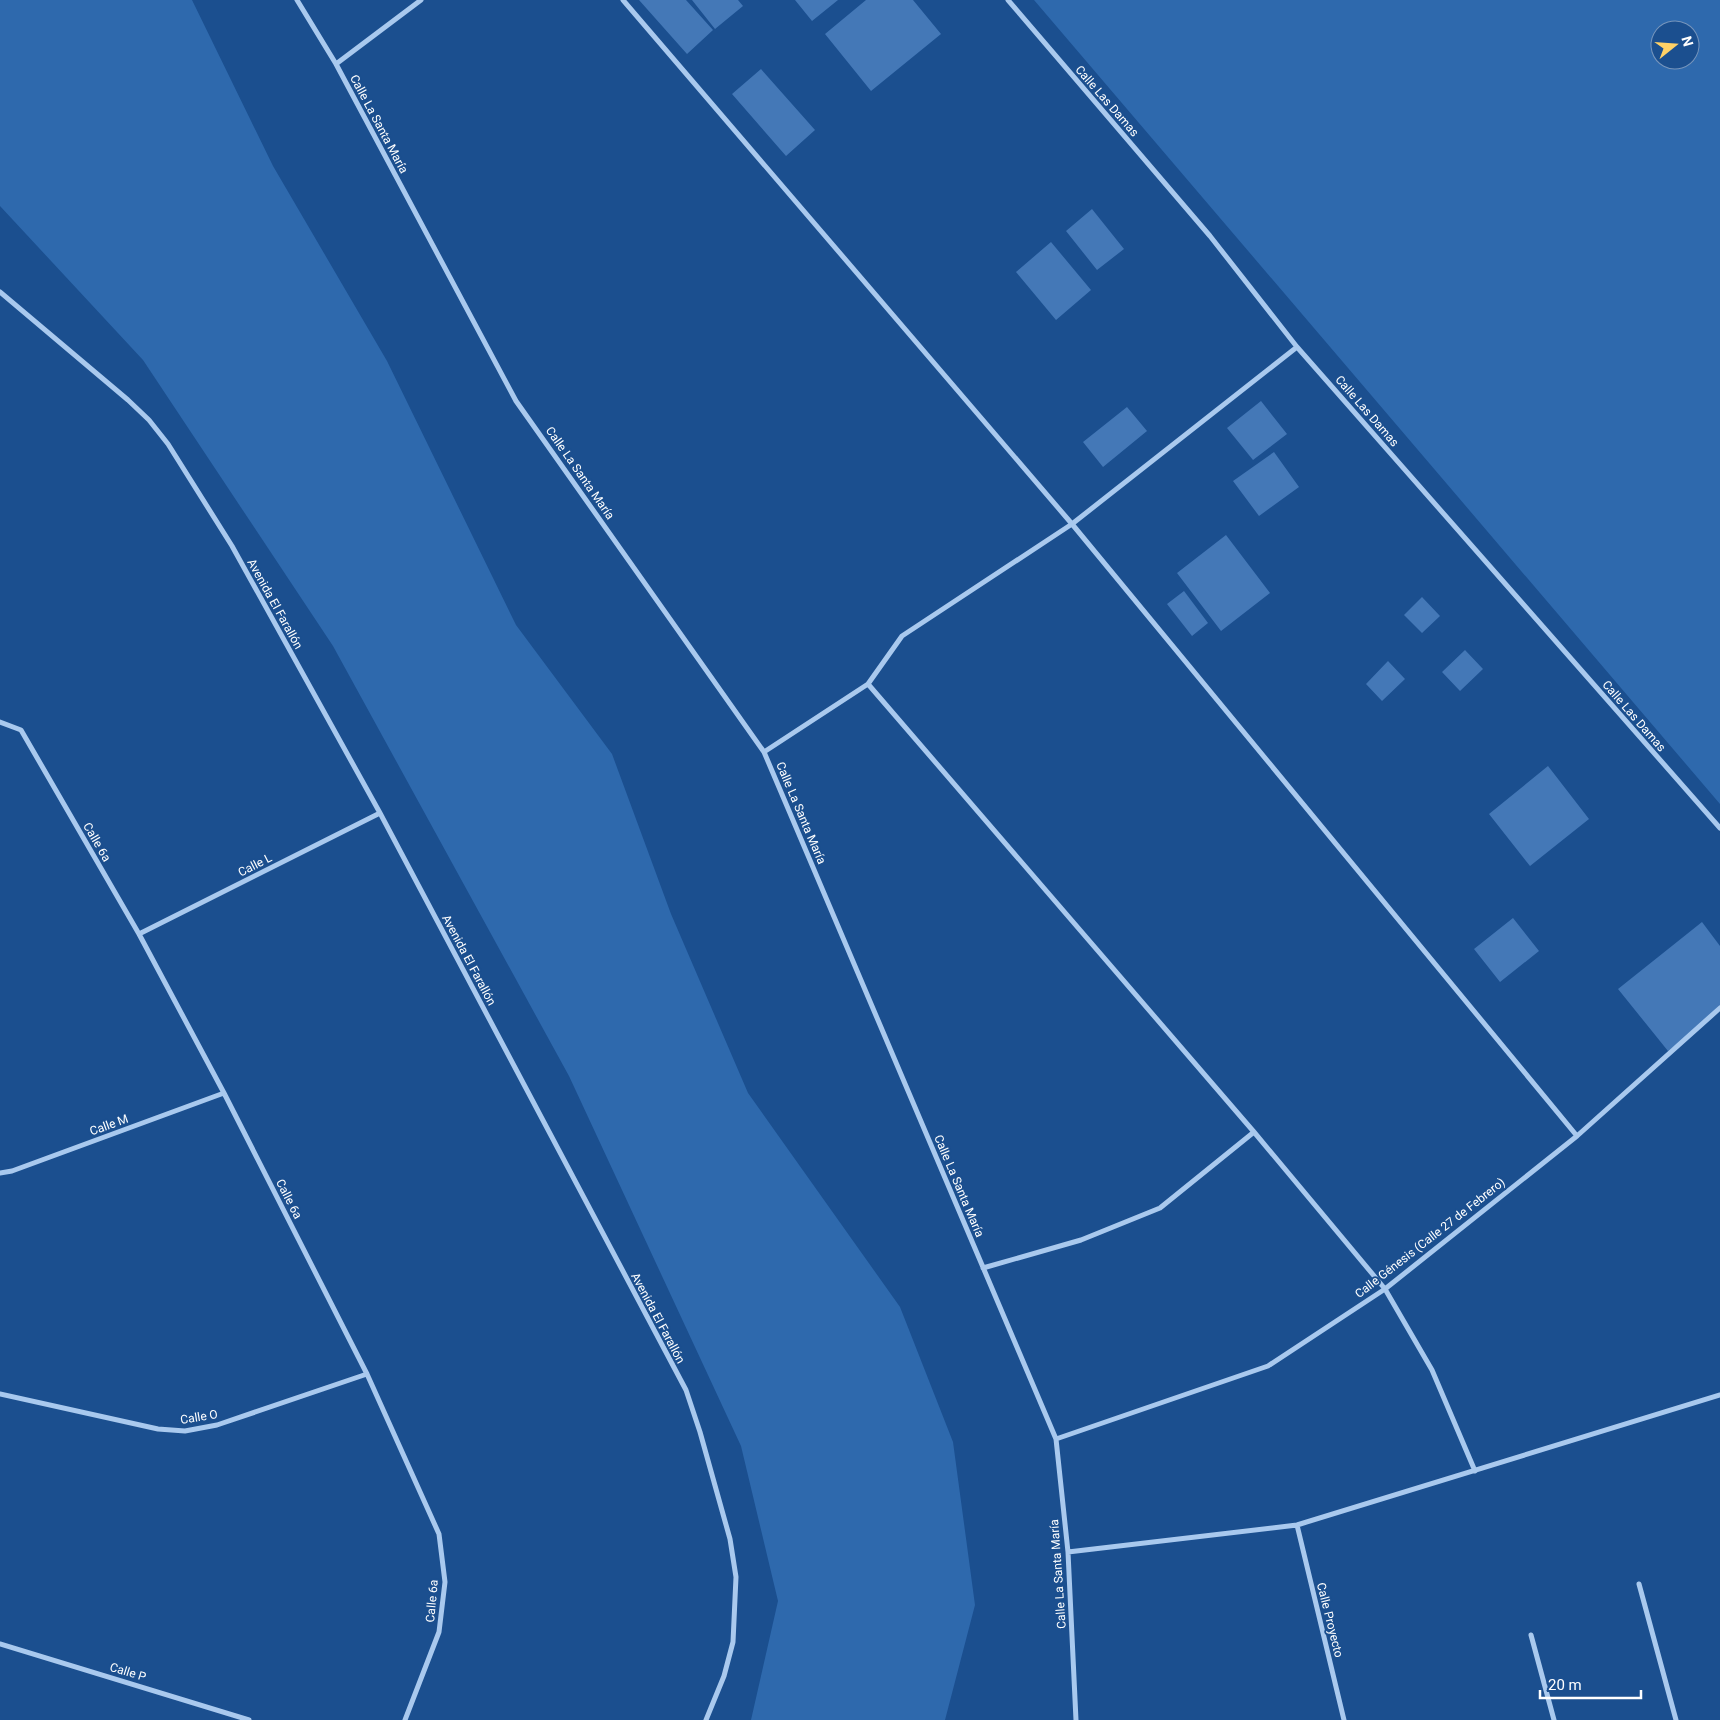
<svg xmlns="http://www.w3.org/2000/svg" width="1720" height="1720" font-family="Roboto,sans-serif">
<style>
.green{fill:#2e69ad;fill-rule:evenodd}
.building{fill:#4478b7}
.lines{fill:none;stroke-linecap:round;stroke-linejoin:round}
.minor{stroke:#a9c9ee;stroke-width:5}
.labels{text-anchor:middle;stroke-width:4;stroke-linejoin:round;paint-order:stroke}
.street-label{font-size:12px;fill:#fff;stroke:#1b4f8f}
</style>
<rect width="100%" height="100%" fill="#1b4f8f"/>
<!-- green -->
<path class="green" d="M0 0H192L273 166 387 361 516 625 612 754 671 914 748 1093 900 1307 953 1442 975 1605 945 1720H751L778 1601 741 1446 569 1076 333 646 143 360 0 206Z
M1034 0H1720V804ZM1660 30H1690V60H1660Z"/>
<!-- building -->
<path class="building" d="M639 0H686L713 30 687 54Z
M692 0H738L743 6 715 29Z
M795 0H838L812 21Z
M866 0H913L941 34 871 91 825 34Z
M761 69 815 130 786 156 732 94Z
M1092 209 1124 249 1097 270 1066 231Z
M1051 242 1091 290 1056 320 1016 272Z
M1261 401 1287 434 1253 460 1227 428Z
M1127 407 1147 431 1103 467 1083 442Z
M1274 452 1299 487 1259 516 1233 481Z
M1226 535 1270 593 1221 631 1177 573Z
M1184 591 1208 623 1192 636 1167 604Z
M1422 597 1440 616 1422 633 1404 615Z
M1465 650 1483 669 1460 691 1442 672Z
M1388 661 1405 679 1382 701 1366 684Z
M1548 766 1589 819 1530 866 1489 814Z
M1513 918 1539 951 1500 982 1474 949Z
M1702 922 1720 946V1010L1668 1051 1618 989Z"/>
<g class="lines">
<!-- minor -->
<path class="minor" d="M297 0 336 64 516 401 764 752 1056 1439 1068 1552 1076 1720
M623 0 1072 524 1577 1136
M1008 0 1210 236 1297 347 1720 828
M336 64 421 0
M0 292 128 400 149 420 168 444 232 546 380 813 686 1390 700 1432 730 1539 736 1577 733 1642 724 1676 706 1720
M868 684 1254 1132 1385 1289 1432 1370 1475 1471
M0 722 21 730 139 934 224 1093 367 1374 439 1534 445 1582 439 1632 405 1720
M764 752 868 684 902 636 1072 524 1297 347
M139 934 380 813
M0 1173 12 1171 224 1093
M983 1268 1081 1240 1160 1208 1254 1132
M0 1394 158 1429 185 1431 217 1425 367 1374
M1056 1439 1268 1366 1385 1289 1577 1136 1720 1008
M1297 1525 1344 1720
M1068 1552 1297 1525 1720 1395
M1639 1584 1676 1720
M1531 1635 1554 1720
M0 1644 249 1720"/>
</g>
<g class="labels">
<!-- street labels -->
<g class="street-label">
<text transform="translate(1107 101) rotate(49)" y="4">Calle Las Damas</text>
<text transform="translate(379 124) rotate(62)" y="4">Calle La Santa María</text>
<text transform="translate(1367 411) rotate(49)" y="4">Calle Las Damas</text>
<text transform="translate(580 473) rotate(55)" y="4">Calle La Santa María</text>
<text transform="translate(275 604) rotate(61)" y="4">Avenida El Farallón</text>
<text transform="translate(1634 716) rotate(49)" y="4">Calle Las Damas</text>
<text transform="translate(801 813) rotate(67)" y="4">Calle La Santa María</text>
<text transform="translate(97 842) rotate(60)" y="4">Calle 6a</text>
<text transform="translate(255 865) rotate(-27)" y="4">Calle L</text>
<text transform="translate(469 960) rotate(62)" y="4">Avenida El Farallón</text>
<text transform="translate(109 1125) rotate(-20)" y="4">Calle M</text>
<text transform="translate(959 1186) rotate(67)" y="4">Calle La Santa María</text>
<text transform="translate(289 1199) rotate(63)" y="4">Calle 6a</text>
<text transform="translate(1430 1238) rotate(-38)" y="4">Calle Génesis (Calle 27 de Febrero)</text>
<text transform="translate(658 1318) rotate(62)" y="4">Avenida El Farallón</text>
<text transform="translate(199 1417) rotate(-9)" y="4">Calle O</text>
<text transform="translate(1058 1574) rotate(-94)" y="4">Calle La Santa María</text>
<text transform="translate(432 1601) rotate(-85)" y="4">Calle 6a</text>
<text transform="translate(1330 1620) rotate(76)" y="4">Calle Proyecto</text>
<text transform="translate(128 1672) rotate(17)" y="4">Calle P</text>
</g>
</g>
<!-- north arrow -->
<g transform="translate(1675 45) rotate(73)"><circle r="24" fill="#1b4f8f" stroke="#7695bc"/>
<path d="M0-4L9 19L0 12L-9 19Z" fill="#ffd166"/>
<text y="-8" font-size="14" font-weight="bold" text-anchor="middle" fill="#ffffff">N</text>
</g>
<!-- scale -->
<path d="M1540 1690v8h101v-8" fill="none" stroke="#ffffff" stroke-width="2.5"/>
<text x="1548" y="1690" font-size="15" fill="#ffffff" stroke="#1b4f8f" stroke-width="4" paint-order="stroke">20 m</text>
</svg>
